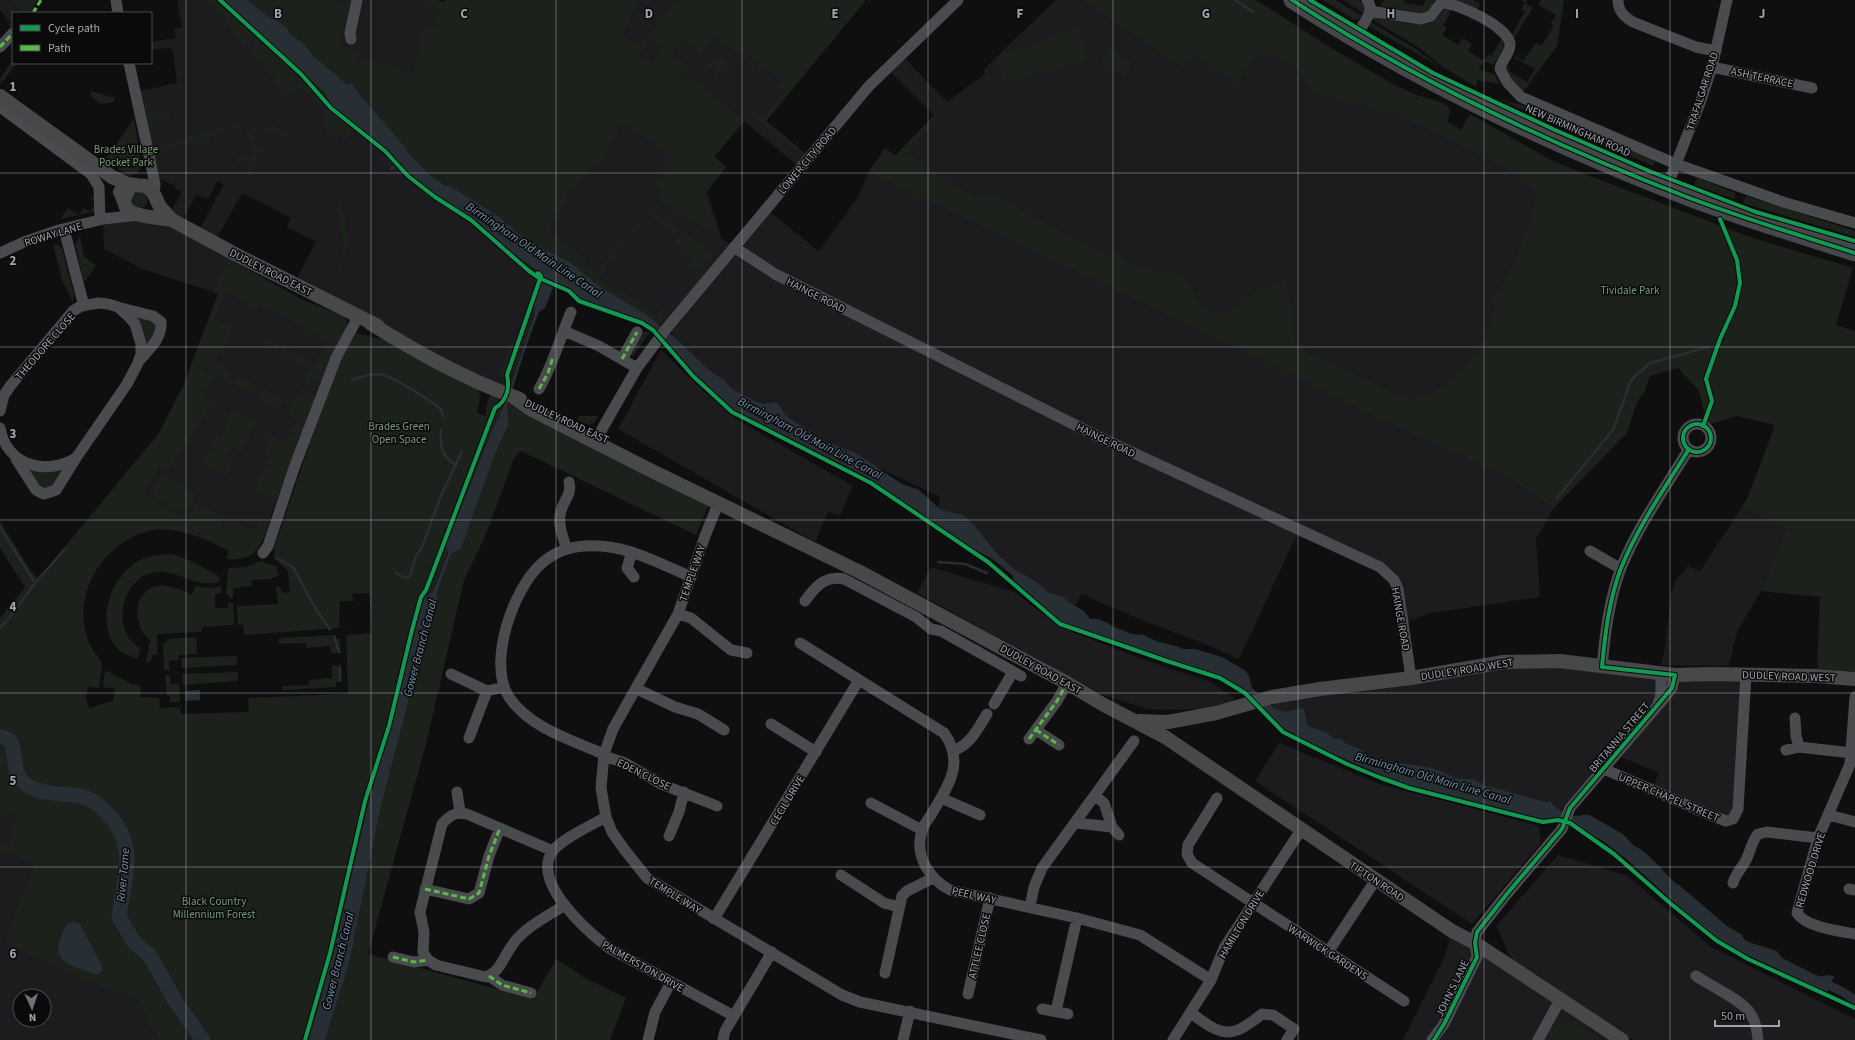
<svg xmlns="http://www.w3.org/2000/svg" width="1855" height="1040" font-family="'Source Sans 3',sans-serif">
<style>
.built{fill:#1c1c1e;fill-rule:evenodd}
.green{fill:#1c211c;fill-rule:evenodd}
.water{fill:#272e34}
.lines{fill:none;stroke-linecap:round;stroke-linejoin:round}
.stream{stroke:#272e34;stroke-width:2.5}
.canal{stroke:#272e34;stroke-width:9}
.river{stroke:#272e34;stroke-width:15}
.minor{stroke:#4a4b4e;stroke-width:11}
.major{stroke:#46484a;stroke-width:14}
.highway{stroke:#46474a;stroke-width:17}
.quiet{stroke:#58b947;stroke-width:3;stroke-dasharray:6 3;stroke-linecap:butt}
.cycleway-casing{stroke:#0a0a0b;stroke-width:6}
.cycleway{stroke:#139951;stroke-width:4}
.grid{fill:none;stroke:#a1a5b0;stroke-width:1;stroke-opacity:0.55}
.labels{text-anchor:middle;stroke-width:3;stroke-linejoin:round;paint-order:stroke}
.street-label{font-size:11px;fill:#a1a5b0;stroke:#0a0a0b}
.park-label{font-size:11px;fill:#789b7b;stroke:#0a0a0b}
.water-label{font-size:12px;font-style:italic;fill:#7892ab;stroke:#0a0a0b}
.grid-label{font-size:13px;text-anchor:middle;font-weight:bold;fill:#a1a5b0;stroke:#0a0a0b;stroke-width:3;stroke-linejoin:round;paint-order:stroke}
</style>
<rect width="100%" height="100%" fill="#0f0f10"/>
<!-- built -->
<path class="built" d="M0 0H26L36 10 33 13H13V29L8 25 10 23 5 19 7 17 0 10Z
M177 0H438L617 52 638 0H866L766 121 809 156 800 168 744 121 714 157 726 167 707 192 722 239 734 247 766 209 819 251 856 200 869 172 885 148 895 156 934 115 887 68 901 54 947 102 985 74 984 69 1056 0H1225L1451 133 1586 182 1444 448 1505 476 1554 508 1536 539 1540 597 1431 613 1403 624 1394 580 1299 530 1239 659 1208 645 1144 621 1082 594 1070 613 938 512 940 497 734 399 670 337 673 334 659 324 657 327 556 266 539 307 512 386 508 385 505 393 294 284 316 242 287 227 291 218 242 193 214 243 233 253 213 292 140 268 104 249 103 219 168 217 180 195 181 192 174 188 175 186 172 184 161 180H148L150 175 135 92 177 83 173 51 169 48 151 50V42L176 38 174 29 182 27ZM217 181 224 184 197 234 180 224 196 195 208 199Z
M228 293 305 301 343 316 346 330 337 345 321 381 272 513 264 539 173 519 140 498 161 464 215 318Z
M661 350 698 386 739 421 853 486 840 516 828 512 815 542 618 429Z
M1742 507 1786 529 1761 591 1737 632 1729 666 1661 665 1665 649 1671 593 1677 579 1688 566 1700 571Z
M931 567 1014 592 1060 627 1142 659 1211 682 1234 698 1232 702 1199 709 1160 710 1148 709 1103 695 917 593Z
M1503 662 1746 675 1733 819 1651 791 1659 773 1616 755 1562 814 1363 761 1267 707 1277 703 1272 697Z
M1279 743 1380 784 1539 826 1541 843 1472 924 1255 781Z
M0 810 18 816 8 845 30 848 117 976 143 1009 148 1024 159 1040H0ZM20 996H44V1020H20Z
M1558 855 1628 876 1711 947 1855 1019V1040H1632L1512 960 1496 926Z
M1452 931 1622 1040H1403L1444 958Z"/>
<!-- green -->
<path class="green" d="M11 0H38L29 13H24Z
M207 0H224L323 91C330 106 336 108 348 118 365 132 382 146 397 162L394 164 397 167 399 165 424 187 479 223 502 246 520 259 517 263 472 223 422 189 400 170 395 174 387 164 391 160 353 129 344 141H342V136L325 135 326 112 302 89 282 97 272 76 249 52 256 45 251 40 244 46 234 35 224 17Z
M247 0H325L347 5 348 0H350L340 47 360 52 358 59 413 72 424 26 435 29 440 10 408 2V0L423 4 425 0 445 2V0H638L623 37 641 45 677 0H866L766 121 798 147 795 151 751 115V109L762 118 784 92 778 87 783 82 766 68 761 73 756 69 760 63 751 54 745 60 715 37 701 54 683 40 672 54 690 68 686 74 682 71 679 77 703 86 744 121 714 157 726 167 704 194 716 227 715 234 659 201 661 197 658 195 662 189 655 183 673 159 659 147 622 123 604 156V159L590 169 569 194 548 232 587 259 584 267 596 274 618 243 619 244 648 211 680 228 675 234 647 213 633 233 630 232 599 278 613 289 615 286 657 315 664 307 665 313 658 325 638 309 596 284 563 258 523 238 501 218 446 186 430 175 408 153 406 148 359 94 352 84H347L313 56 305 45 289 34 287 28 266 16ZM651 40 662 48 658 53 660 54 651 65 639 55Z
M1083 0H1256L1338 52 1398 87 1417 95 1443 103 1450 108 1448 122 1461 130 1470 114 1551 160 1590 176 1750 237 1853 268 1836 325 1855 331V672L1817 669 1820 597 1761 591 1786 529 1742 507 1748 497 1775 425 1736 416 1710 424 1706 422 1699 391 1678 368 1650 376 1645 391 1637 402 1627 433 1554 508 1505 476 1380 419 1277 367 869 172 885 148 895 156 934 115 933 125 912 144 908 153C925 168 960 191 980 197 985 198 991 197 996 196L1101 253 1121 255 1128 265 1183 276 1190 285 1201 307 1217 313 1235 309 1260 288 1286 279 1296 344 1306 352 1406 398 1423 397 1441 388 1456 377 1467 365 1490 328 1495 310 1493 296C1496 292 1500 289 1503 284 1512 268 1539 210 1535 192 1533 183 1523 178 1516 173L1416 123 1395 114 1316 94C1305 85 1309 83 1302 74 1291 57 1275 58 1257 53L1237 84 1194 55 1183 68Z
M1323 0H1336L1362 16 1357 20 1353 19Z
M1343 0H1359L1365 7 1363 13Z
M1384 0H1404V3L1423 6 1425 0H1436L1429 11 1421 13 1380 6Z
M1456 0H1473L1480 4 1478 10Z
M1521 0H1527L1525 3 1533 8 1514 38 1512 35 1525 11 1521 9 1525 3Z
M1541 0H1564L1557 46 1523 92 1505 70V65L1510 68 1509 71 1527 82 1535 69 1515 58 1516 56 1523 61 1536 43 1542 46 1554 25 1551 23 1556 15 1539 5Z
M1445 9H1451L1448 17 1443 25 1447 28 1442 35 1458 45 1463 38 1472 44 1468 51 1484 61 1488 55 1491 56 1502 39C1508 49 1497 56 1494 65L1484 61 1479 70 1494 74 1500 84 1477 80 1476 87 1445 68 1418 47 1371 19 1376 17C1389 19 1420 28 1432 22 1438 19 1440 13 1445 9Z
M1370 22 1416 49 1440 67 1368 26Z
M1078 28 1088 60 1003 83 997 56Z
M1110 48 1132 63 1124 76 1101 62Z
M719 55 727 62 717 76 714 74 717 68 713 65 709 70 706 68 716 56 717 57Z
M13 59V63H17L1 84 0 79Z
M91 91 115 98 114 102 101 104 91 97Z
M1498 99 1525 106 1655 161 1653 166Z
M144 104H147L149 113 169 109 171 119 151 123 153 133H150Z
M134 119 142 167 137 173 129 176 105 160Z
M237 124 244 125 209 136 211 143H192L155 152 154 146Z
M274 124 284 133 283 138 258 128 252 144 265 149 263 156 258 154 251 172 248 171 252 160 236 163 235 159 247 155 249 159 252 157 253 153 245 130Z
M1697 178 1736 193 1734 199 1694 185Z
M138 190C145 193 150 196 146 205L141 209 133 208 129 197Z
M98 196V211L60 219 68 208 79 215 84 208 90 212 96 203 91 199 93 197Z
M1746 196 1855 231V237L1743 203Z
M338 197H340L345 217 348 244 340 270H338L344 248 337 208Z
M682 232 699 242 697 244 715 254 697 275 687 268 694 258 674 243Z
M80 236 84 256 96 266 84 282 75 244Z
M53 244 58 245 62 248 74 295 73 302 62 280Z
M229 259 305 301 343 316 347 321 346 330 331 356 321 381C315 384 310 385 304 380L328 342 261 303 257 310 247 305V303L228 293 215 318 234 328 213 364 209 367 200 368 206 371 214 368 218 363 233 372 228 381 215 374 202 397 215 404 212 409 209 407 185 448 182 447 169 470 160 465 144 493 173 512 190 516 197 502 224 517 220 526 224 528 228 520 254 531 258 521 268 524C261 548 255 562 226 559L229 551C206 539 180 527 153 530 136 533 120 543 108 555 85 579 75 618 92 648 95 653 99 658 102 663L99 688 88 687 86 698 89 708 113 701 115 689 103 687 105 670 132 684 141 685 140 697 159 698 160 708 180 707 181 714 249 712 248 698 348 694 346 635 372 633 369 593 352 594 353 601H340L339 627H352L244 635 243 625 238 624 237 606 278 604 276 586 280 587 283 593 290 592 288 571 274 558V548L334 373 356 333 390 341 477 388C483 395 478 405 477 413L485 416C489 407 484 398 494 393L504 401 503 408 493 428 433 592 424 597 391 726 387 736 369 801 333 954 309 1040H159L148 1024 143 1009 134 997 112 991 15 948 9 946 6 942 7 933 35 865 0 849V843L8 845 17 816 0 810V618L25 587 0 548V521L27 565 38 579 159 433 183 386 218 294 213 292Z
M707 268 709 270 680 303 675 304Z
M539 279 541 280 534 304 535 313 529 311 506 375 498 379 511 342 514 343 525 313Z
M529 316 532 322 525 344 519 343Z
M136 317 155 321 158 330 148 346 145 344 143 332Z
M651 331 633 356H629L643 332Z
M263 336 280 346 277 351 260 341Z
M519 344 521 354 514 374 509 372Z
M284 348 309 362 306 367 281 354Z
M238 374 258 385 252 395 233 384Z
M265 389 284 400 279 409 259 398Z
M302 389 315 395 314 401 276 501 254 488 271 457 264 453 270 442 267 440 269 435 285 443 297 420 287 414Z
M508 403 523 409 708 506 696 535 521 451 514 458 484 539 464 580 426 744 368 954 533 999 556 960 563 963 585 978 626 998 610 1040H325L349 964 381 806 413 684 437 605V594L451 554 461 549 495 454 509 424 507 406Z
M231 410 256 423 241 452 232 447 225 459 234 464 227 476 203 463 217 437 220 438 229 421 227 419Z
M579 416H598L594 423 590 425 577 420Z
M27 468H63L64 474 56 487 41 490Z
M162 475 197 494 186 514 151 495Z
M172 554 191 561 219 576 220 582C193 589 180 569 155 572 128 576 115 612 127 635 130 641 135 644 140 648L138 659C132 656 123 654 119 650 93 624 111 575 140 560 150 555 161 555 172 554Z
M261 561 277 567 278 576 271 579 252 580V586L233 588V598H229L228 594H226L228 570 230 568 246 567Z
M164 585 179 589 192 595 196 586 211 588 221 586V593L215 594V608H228V603H233L234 625 202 627 201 632 157 634 158 654 153 655 150 663 146 661 150 640C129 623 134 585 164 585Z
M335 635 336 639H340L341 653H331L330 646 306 648V643L279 644 278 638Z
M196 637 197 654 178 655V660L169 661 170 670H164L163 643H167V639Z
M237 656V665L182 668 181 658Z
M341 665 342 682H336V687L282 690V686L309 685 308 680 332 678V666Z
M238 672V681L183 685 182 674Z
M165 675H170L171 684 179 683 180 702H170V696H167Z
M1571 1020 1601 1040H1556L1548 1035 1554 1025Z"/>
<!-- water -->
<path class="water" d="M224 0H247L271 19H275L287 28 290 34 305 45 313 56 347 84H352L359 94 406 148 408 153 430 175 445 186H450L501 218 523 238 571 263 596 284 645 314 672 335 710 371 724 380 733 390 757 402 764 404 776 402 779 404 786 416 824 441 856 453 902 484 919 490 941 510 963 515 974 525 999 556 1017 571 1035 581 1048 592 1064 597 1067 601 1084 611 1090 619H1099L1119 629 1132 634 1144 635 1156 641 1179 647 1183 649H1195L1222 657 1246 671 1249 676 1252 688 1274 708 1285 712 1303 708C1306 714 1305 720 1308 726L1326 732 1334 739H1342L1345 743 1362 750 1365 754 1380 760 1432 768 1459 779H1473L1484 785 1530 798 1546 802 1550 801C1554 809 1569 816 1578 816 1583 815 1585 813 1591 816L1623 834 1633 845 1642 850 1654 861 1675 883 1679 885 1727 926 1742 935 1744 939 1748 942 1777 951 1782 958 1820 977 1828 975 1834 976 1827 993 1743 953 1718 939 1693 920 1630 862 1603 841 1580 829 1574 823 1559 819 1545 820 1418 788 1385 777 1306 742 1281 727 1246 692 1220 676 1061 622 1025 590 1011 574 991 558 975 550 861 474 735 411 698 377 648 324 641 320 580 299 569 288 555 283 545 308 539 312 527 344 507 406 509 424 495 454 461 549 451 554 437 593V605L413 684 381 806 349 964 325 1040H309L333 954 369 801 387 736 391 726 424 597 433 592 448 553 446 546 493 428 503 408 535 313 534 304 543 276 541 273 502 246 479 223 436 196 409 175 387 151 347 117 332 106 323 91Z
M200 690V700L186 701 185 691Z
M72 922 79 923C82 928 103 966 103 969L99 974H95C77 967 49 963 61 937 63 931 66 924 72 922Z"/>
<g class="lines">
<!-- stream -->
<path class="stream" d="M1235 0 1253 12
M391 169 401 161
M352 380C361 377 368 374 377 374 393 375 427 399 441 409L443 417
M441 430C440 448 441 455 456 465
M1557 498 1613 430 1631 380 1650 363 1708 347
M0 527 35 583 10 617 0 628
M278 559 293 567 317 611 330 629
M938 562 965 564 987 573
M396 573 405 578 410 576 416 556 422 547 441 496 462 451
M1014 578 1024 590 1026 589
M35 583 64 550 66 549
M334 636 339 652
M340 668V680"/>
<!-- canal -->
<path class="canal" d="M1818 980 1843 992 1855 1000"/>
<!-- river -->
<path class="river" d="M0 737C23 738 7 769 24 783 39 795 61 793 79 796 91 798 99 805 107 813 139 846 124 877 119 917L134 942 150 956 176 1002 203 1040"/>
<!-- minor -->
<path class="minor" d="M116 0 118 13
M1618 0C1618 11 1624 17 1633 22L1696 47 1716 51
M1370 11 1421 19 1431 16 1441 3C1456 2 1509 27 1510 44 1511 53 1501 60 1500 69L1507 82 1521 97 1676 164 1783 202 1855 223
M1360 30C1365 21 1375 9 1367 0
M351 39 350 33 357 0
M0 47 13 33
M129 63 150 160 155 184 154 196
M1712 67 1812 88
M0 107 91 174 99 187 100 220
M1670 179 1700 103 1712 67 1727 0
M64 229 84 306
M734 247 775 274 1097 436 1380 567 1394 580 1398 589 1411 678
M0 253 24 242 59 230 103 219 138 215
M121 308 153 316 161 322C162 339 149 349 139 361
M564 331 599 346 637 368
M622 359 637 332
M539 389C553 365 560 338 571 312
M0 411 4 395 11 385 73 311 81 306 99 303 108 304 118 307 129 317 135 324 141 344V354L138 363 127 384 76 458C46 476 7 466 0 428
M1683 438a14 14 0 1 1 28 0a14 14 0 1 1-28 0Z
M598 436 637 368 666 329 869 86 958 0
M16 459 36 490 44 494 56 490 76 458
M718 504 705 536 678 614 627 704 613 729 604 754 601 788 606 817 612 832 624 849 647 878 842 995 860 1002 1041 1040
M567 549C563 538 557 523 561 511 564 499 572 495 569 482
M1590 551 1621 569
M632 552 627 568 634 577
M263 553 268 546 294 468 336 358 358 317
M805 601C815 587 825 575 844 579L916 617 931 629 941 631 1021 676
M678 614 691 618 731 650 747 653
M800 643 944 733C966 764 947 787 931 815 928 820 923 825 922 831 914 855 929 879 950 890L1077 918 1140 935 1211 980
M1602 667C1605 634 1609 600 1621 568 1638 526 1665 488 1689 449
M451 674 487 691
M637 689 675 707 698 714 724 730
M1855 697 1850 764 1818 838 1797 913C1805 927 1840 931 1855 934
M994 704 1013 672
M1658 704 1661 694V674
M1795 718 1796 736 1799 747
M771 724 816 752
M1036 730 1059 745
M469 738 487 691 504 687
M1029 739 1057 701 1067 683
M1786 750 1799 747 1852 753
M953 751C971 744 977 730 987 714
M604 754C571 740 530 728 509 697 487 663 513 589 541 564 553 553 568 547 585 546 624 543 656 562 691 577
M604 756 625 763 661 784 717 806
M1604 769 1710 815 1726 821 1733 819 1738 809 1746 675
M457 792 460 812
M941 798 980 815
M1217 798 1188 845 1187 854 1192 863 1404 1001
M871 803 922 830
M1829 815 1855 822
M606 817C592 825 561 839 552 852 532 883 587 931 609 948L734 1016
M1076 823 1112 827 1104 803 1095 796
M1112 827 1119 835
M669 836 679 812 684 792
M553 851 467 814C456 811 449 816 442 824L420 912 424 932 423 952 428 960 436 965 486 977C500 972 503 958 511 947 523 928 546 917 565 905
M841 875 884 903 899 907
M1733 883C1736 873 1743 867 1747 858 1751 849 1752 841 1758 834L1767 832 1818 838
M425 889 469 899 479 893 489 856 500 828
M1849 889 1855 890
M1030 907 1034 887 1042 868 1134 741
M714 919 859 680
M1328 952 1371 887
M393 957 414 962 428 960
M885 973 902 896 907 891 933 878
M489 976 502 985 531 993
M1696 976C1709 985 1742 1000 1750 1013 1756 1022 1757 1030 1758 1040
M968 994 990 898
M1042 1009 1068 1014
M1056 1011 1077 918
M1191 1013C1222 1036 1230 1040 1262 1014L1273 1015 1294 1029 1287 1040
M648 1040 655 1012 671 982
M723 1040 725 1031 772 952
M903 1040 910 1011
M1173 1040 1211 980 1224 948 1301 830
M1432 1040 1444 1024 1477 957 1475 943 1477 932 1506 895 1562 829 1570 808 1666 696 1672 688 1675 675
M1538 1040 1560 1000"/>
<!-- major -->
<path class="major" d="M0 96 112 177 128 184 136 185
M120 192C123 197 124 204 127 209 134 217 162 218 172 220
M124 199 129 188 134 185 146 186 153 192 160 207 172 220 233 253 378 326
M370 323C416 352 469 381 520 399
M512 396 532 410 648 469 860 572 1067 683 1104 705 1165 737 1452 931 1475 943 1622 1040
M1139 721 1168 722 1216 713 1272 697 1320 689 1411 678 1503 662 1560 661 1675 675 1711 674 1815 676 1855 679"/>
<!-- highway -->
<path class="highway" d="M1292 0C1415 80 1550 144 1687 197 1742 218 1799 235 1855 253"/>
<!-- quiet -->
<path class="quiet" d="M33 13 41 0
M0 47 13 33
M622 359 637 332
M539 389 548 373 553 357
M1036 730 1059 745
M1029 739 1057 701 1067 683
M425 889 469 899 479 893 489 856 500 828
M393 957 414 962 428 960
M489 976 502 985 531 993"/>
<!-- cycleway casing -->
<g class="cycleway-casing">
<path id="cycleway" d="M220 0 301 74 331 108 385 151 408 176 435 197 471 220 529 271 539 278 569 291 579 301 642 323 653 330 693 376 732 412 871 483 988 562 1060 624 1167 661 1220 678 1245 693 1283 732 1347 764 1381 778 1409 788 1507 813 1543 822 1558 820 1570 823 1614 854 1670 903 1717 941 1748 959 1855 1008
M1292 0C1415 80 1550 144 1687 197 1742 218 1799 235 1855 253
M1310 0 1433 73 1555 130 1649 171 1756 212 1855 241
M1683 438a14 14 0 1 1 28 0a14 14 0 1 1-28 0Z
M1703 426 1712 401 1706 379 1720 339 1735 306 1740 283 1737 260 1720 219
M305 1040 330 953 365 801 389 726 412 630 421 597 426 590 495 408C507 401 510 388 507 375L541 276 538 273
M1434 1040 1444 1024 1477 957 1475 943 1477 932 1506 895 1562 829 1570 808 1672 688 1675 675 1602 667C1605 634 1609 600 1621 568 1638 526 1665 488 1689 449"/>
</g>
<!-- cycleway -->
<use href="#cycleway" class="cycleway"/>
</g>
<!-- grid -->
<path class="grid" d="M186 0V1040M371 0V1040M556 0V1040M742 0V1040M928 0V1040M1113 0V1040M1298 0V1040M1484 0V1040M1670 0V1040M0 173H1855M0 347H1855M0 520H1855M0 693H1855M0 867H1855"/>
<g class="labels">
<!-- street labels -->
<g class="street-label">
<text transform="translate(1762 77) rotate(12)" y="4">ASH TERRACE</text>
<text transform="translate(1702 91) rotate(-72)" y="4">TRAFALGAR ROAD</text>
<text transform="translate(1578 130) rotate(24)" y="4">NEW BIRMINGHAM ROAD</text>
<text transform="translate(807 160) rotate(-50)" y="4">LOWER CITY ROAD</text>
<text transform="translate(53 234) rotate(-17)" y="4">ROWAY LANE</text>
<text transform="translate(271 272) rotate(27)" y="4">DUDLEY ROAD EAST</text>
<text transform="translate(816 295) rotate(27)" y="4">HAINGE ROAD</text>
<text transform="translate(45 346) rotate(-49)" y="4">THEODORE CLOSE</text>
<text transform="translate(567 421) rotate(25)" y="4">DUDLEY ROAD EAST</text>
<text transform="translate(1106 440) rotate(26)" y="4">HAINGE ROAD</text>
<text transform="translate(692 573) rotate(-71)" y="4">TEMPLE WAY</text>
<text transform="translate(1401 619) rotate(80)" y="4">HAINGE ROAD</text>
<text transform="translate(1041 669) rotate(29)" y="4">DUDLEY ROAD EAST</text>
<text transform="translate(1467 669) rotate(-9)" y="4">DUDLEY ROAD WEST</text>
<text transform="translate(1789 676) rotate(2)" y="4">DUDLEY ROAD WEST</text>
<text transform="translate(1619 737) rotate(-50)" y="4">BRITANNIA STREET</text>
<text transform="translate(644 774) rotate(26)" y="4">EDEN CLOSE</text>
<text transform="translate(1669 797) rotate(23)" y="4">UPPER CHAPEL STREET</text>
<text transform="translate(787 800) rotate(-59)" y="4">CECIL DRIVE</text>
<text transform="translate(1810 870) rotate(-73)" y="4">REDWOOD DRIVE</text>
<text transform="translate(1377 881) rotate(34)" y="4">TIPTON ROAD</text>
<text transform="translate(675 895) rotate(32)" y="4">TEMPLE WAY</text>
<text transform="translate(974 895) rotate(13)" y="4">PEEL WAY</text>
<text transform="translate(1241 924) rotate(-59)" y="4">HAMILTON DRIVE</text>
<text transform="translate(979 946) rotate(-77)" y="4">ATTLEE CLOSE</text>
<text transform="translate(1328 952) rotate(33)" y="4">WARWICK GARDENS</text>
<text transform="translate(643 966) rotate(30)" y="4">PALMERSTON DRIVE</text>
<text transform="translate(1452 988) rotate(-64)" y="4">JOHN'S LANE</text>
</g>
<!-- park labels -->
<g class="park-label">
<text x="126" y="153">Brades Village<tspan x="126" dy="13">Pocket Park</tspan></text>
<text x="1630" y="294">Tividale Park</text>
<text x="399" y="430">Brades Green<tspan x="399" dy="13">Open Space</tspan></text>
<text x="214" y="905">Black Country<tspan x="214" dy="13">Millennium Forest</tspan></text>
</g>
<!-- water labels -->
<g class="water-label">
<text transform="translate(534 250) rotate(34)" y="4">Birmingham Old Main Line Canal</text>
<text transform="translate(810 438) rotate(28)" y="4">Birmingham Old Main Line Canal</text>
<text transform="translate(420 648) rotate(-75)" y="4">Gower Branch Canal</text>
<text transform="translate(1433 778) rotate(16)" y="4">Birmingham Old Main Line Canal</text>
<text transform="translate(123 875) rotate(-85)" y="4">River Tame</text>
<text transform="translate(338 961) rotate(-76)" y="4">Gower Branch Canal</text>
</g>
</g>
<g class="grid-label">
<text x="278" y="18">B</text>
<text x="464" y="18">C</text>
<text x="649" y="18">D</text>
<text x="835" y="18">E</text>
<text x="1020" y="18">F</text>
<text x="1206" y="18">G</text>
<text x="1391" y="18">H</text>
<text x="1577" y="18">I</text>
<text x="1762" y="18">J</text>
<text x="13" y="91">1</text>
<text x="13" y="265">2</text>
<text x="13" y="438">3</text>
<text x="13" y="611">4</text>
<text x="13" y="785">5</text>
<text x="13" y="958">6</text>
</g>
<!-- legend -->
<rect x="12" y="12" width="140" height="52" fill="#0a0a0b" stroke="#46484d"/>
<rect x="20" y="25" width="20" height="6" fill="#139951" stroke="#46484d"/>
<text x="48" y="32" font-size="12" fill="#a1a5b0">Cycle path</text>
<rect x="20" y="45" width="20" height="6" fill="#58b947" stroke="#46484d"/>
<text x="48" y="52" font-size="12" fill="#a1a5b0">Path</text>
<!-- north arrow -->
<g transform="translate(32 1008) rotate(177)"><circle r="19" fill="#0a0a0b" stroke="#46484d"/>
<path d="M0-3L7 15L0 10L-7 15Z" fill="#6e7078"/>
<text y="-6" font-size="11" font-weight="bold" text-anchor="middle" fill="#a1a5b0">N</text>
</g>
<!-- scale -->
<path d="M1715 1020v6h64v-6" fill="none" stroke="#a1a5b0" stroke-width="2"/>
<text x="1721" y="1020" font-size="12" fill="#a1a5b0" stroke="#0a0a0b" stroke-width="3" paint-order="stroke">50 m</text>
</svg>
